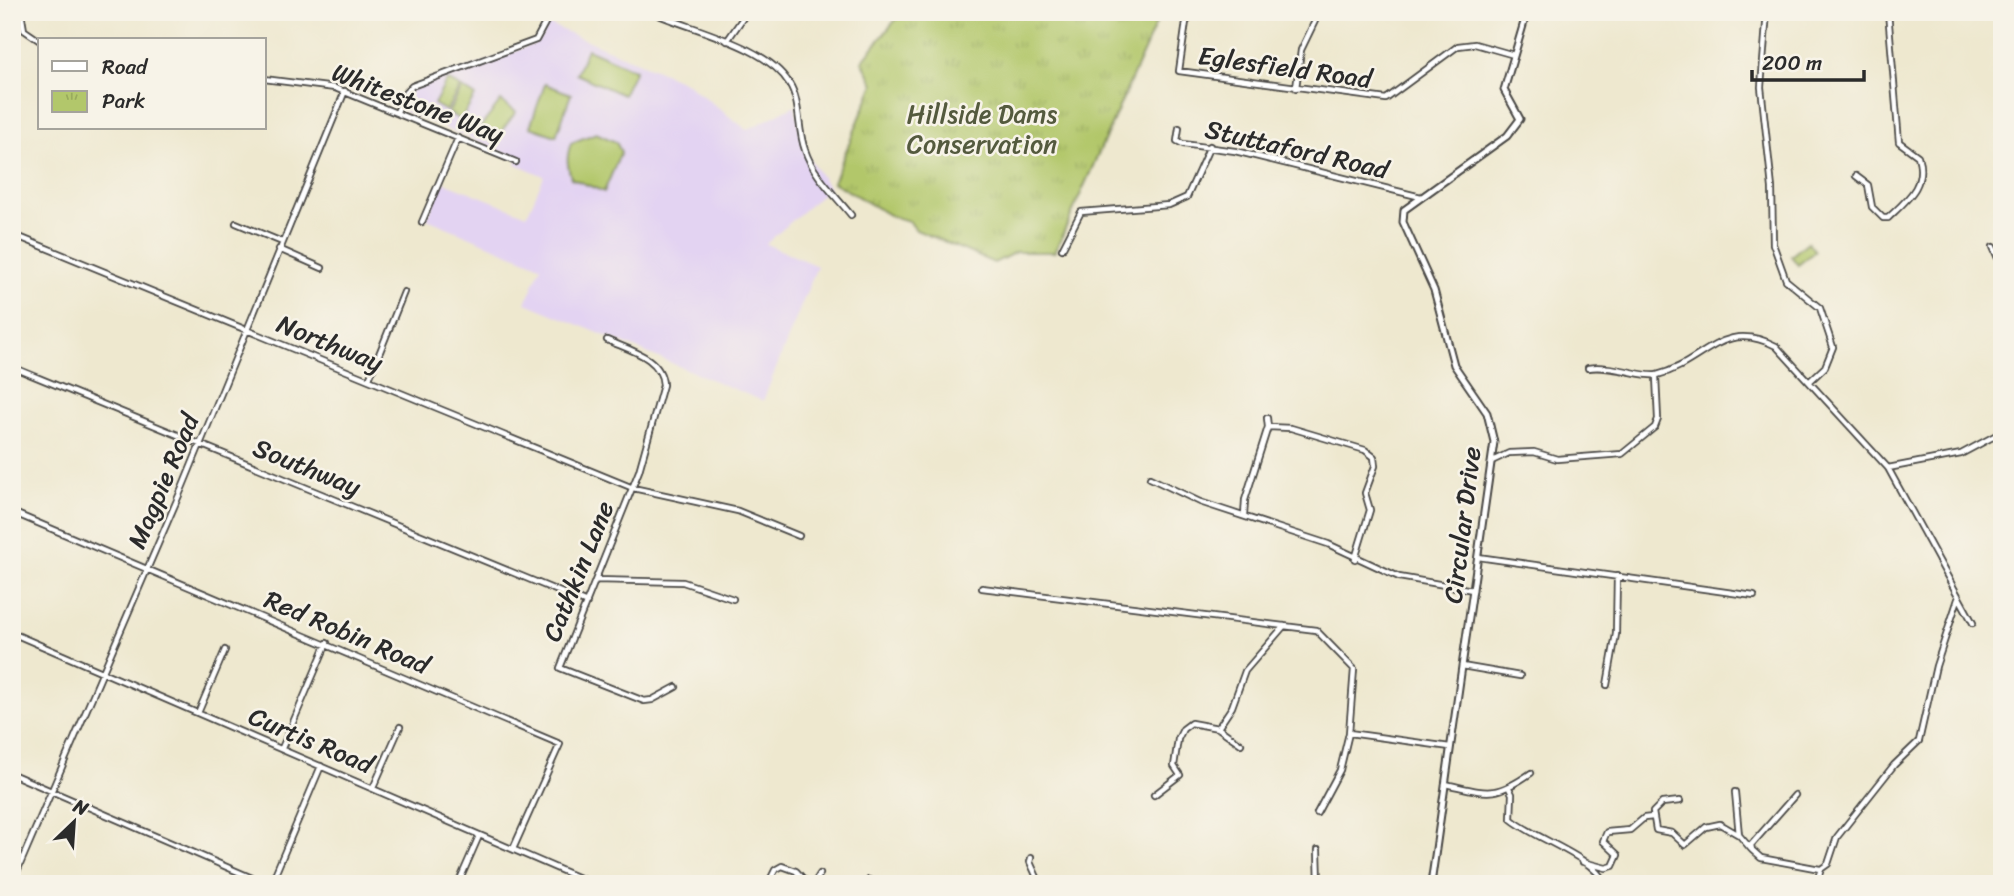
<svg xmlns="http://www.w3.org/2000/svg" width="2014" height="896" font-family="Sriracha,sans-serif">
<style>
.built{fill:#e3d3f2}
.grass{fill:#b2c76b;stroke:#6e794b;stroke-width:2}
.park{fill:url(#park-tufts);stroke:#6e794b;stroke-width:2}
.lines{fill:none;stroke-linecap:round;stroke-linejoin:round}
.minor-casing{stroke:#484744;stroke-width:8}
.tertiary-casing{stroke:#484744;stroke-width:9}
.minor{stroke:#fff;stroke-width:4.5}
.tertiary{stroke:#fff;stroke-width:5}
.labels{text-anchor:middle;stroke-width:5;stroke-linejoin:round;paint-order:stroke}
.street-label{font-size:26px;fill:#2b2b2b;stroke:#f7f3e8}
.park-label{font-size:26px;fill:#545a3e;stroke:#f7f3e8}
</style>
<defs>
<pattern id="park-tufts" width="24" height="20" patternUnits="userSpaceOnUse" patternTransform="scale(1.75)"><rect width="24" height="20" fill="#b2c76b"/><path d="M3 7l-1-3M5 7V3M7 7l1-3M15 17l-1-3M17 17v-4M19 17l1-3" fill="none" stroke="#99ab5d"/></pattern>
</defs>
<rect width="100%" height="100%" fill="#f7f3e8"/>
<filter id="ink" filterUnits="userSpaceOnUse"><feTurbulence type="fractalNoise" baseFrequency=".0143" numOctaves="2"/><feDisplacementMap in="SourceGraphic" scale="14" xChannelSelector="R" yChannelSelector="G"/><feConvolveMatrix kernelMatrix="1 2 1 2 8 2 1 2 1" color-interpolation-filters="sRGB"/></filter>
<filter id="wash" filterUnits="userSpaceOnUse"><feTurbulence type="fractalNoise" baseFrequency=".00686" numOctaves="4" result="noise"/><feDisplacementMap in="SourceGraphic" scale="28" xChannelSelector="R" yChannelSelector="G"/><feGaussianBlur stdDeviation="1.57" result="paint"/><feColorMatrix in="noise" values="0 0 0 0 0 0 0 0 0 0 0 0 0 0 0 0 0 1.4 0 .05"/><feComposite in="paint" operator="in"/></filter>
<g filter="url(#wash)">
<rect width="100%" height="100%" fill="#eee8cf"/>
<!-- built -->
<path class="built" d="M548 24 685 82 747 130 795 105 804 150 829 188 766 244 817 266 763 401 526 303 541 266 427 219 442 181 527 215 544 176 516 164 518 158 403 111 412 89 534 44 542 37Z"/>
<!-- grass -->
<path class="grass" d="M587 49 635 70 623 95 576 74Z
M447 80 460 87 446 111 434 104Z
M545 84 571 94 556 136 530 127Z
M462 88 475 96 461 120 448 113Z
M501 101 516 112 493 142 478 130Z
M596 133 616 142 621 152 604 192 571 178C567 164 566 157 571 143Z
M1808 242 1815 251 1798 265 1791 256Z"/>
<!-- park -->
<path class="park" d="M902 12H1161L1055 252H1016L994 263 916 230 909 221 891 216 833 182 874 84 862 61Z"/>
</g>
<g filter="url(#ink)">
<g class="lines">
<!-- minor casing -->
<g class="minor-casing">
<path id="minor" d="M21 12 24 30 40 41
M652 12C691 30 766 45 789 83 801 101 797 129 805 150 813 175 835 195 851 215
M1196 12 1186 22 1179 71 1386 99 1458 46 1475 44 1514 55
M1767 12 1761 87 1772 188 1773 244 1786 280 1820 308 1833 347 1825 367 1809 382
M727 41 747 12
M264 79 335 88 516 162
M1296 88 1301 50 1315 21
M397 112 405 93 412 86 536 40 551 12
M1179 128 1177 141 1183 144 1235 151 1421 197
M1856 176 1868 185 1872 207 1883 218H1888C1908 199 1927 185 1918 156L1899 142 1888 12
M422 222 458 138
M236 223 282 242
M12 234 633 488 738 511 799 536
M1993 247 2002 267
M279 249 322 268
M1062 249 1081 212 1169 205 1187 197 1210 146
M607 340C629 350 662 357 663 385L639 471 560 668 644 701 652 700 676 687
M12 367 587 603
M1588 368C1611 364 1645 378 1657 375 1705 363 1721 318 1776 346L1888 468 1973 623
M369 379 404 292
M1268 427 1291 428 1365 450 1374 457 1375 466 1365 493 1370 510 1355 559
M1492 461 1509 453 1534 452 1557 459 1622 454 1655 427 1658 419 1656 376
M1888 468 1961 454 2002 432
M1150 478 1200 502 1328 544 1399 577 1473 590
M12 512 560 744 513 849
M1244 516 1245 500 1268 427 1267 418
M1478 557 1754 596
M596 580 683 582 733 599
M982 588 1316 630 1354 669 1349 733 1340 770 1317 813
M12 633 593 884
M1462 666 1520 676
M1607 685 1616 634 1617 576
M198 713 225 650
M1218 728 1241 744
M1349 733 1450 747
M282 748 327 643
M12 774 266 884
M1445 784C1487 793 1494 799 1531 773
M373 788 400 727
M1509 788 1512 794 1511 819C1535 839 1593 856 1605 884
M1735 792 1739 835 1751 849
M1154 795 1180 775 1174 766 1178 739 1183 729 1191 723 1218 728 1232 707 1245 671 1284 626
M1795 795 1751 845 1752 850 1761 858 1820 869
M1680 801 1662 803 1653 812 1656 830 1672 833 1685 845 1706 827 1720 824 1739 835
M1318 850 1319 884
M1031 858 1030 862 1040 884
M1583 862 1606 868 1613 866 1618 855 1603 841 1607 832 1630 830 1644 818 1653 817
M12 883 183 486 345 91
M271 884 321 766
M458 884 479 836
M768 884 775 870 782 866 796 871 807 883 815 882 820 874
M853 884H857
M867 884 869 880 877 884
M1816 884 1821 869 1828 864 1837 837 1894 765 1919 741 1936 666 1958 599"/>
</g>
<!-- tertiary casing -->
<g class="tertiary-casing">
<path id="tertiary" d="M1431 884 1494 442 1487 413 1454 365 1434 290 1403 222 1404 210 1507 136 1520 119 1504 90 1527 12"/>
</g>
<!-- minor -->
<use href="#minor" class="minor"/>
<!-- tertiary -->
<use href="#tertiary" class="tertiary"/>
</g>
</g>
<g class="labels">
<!-- street labels -->
<g class="street-label">
<text transform="translate(1285 67) rotate(8)" y="9">Eglesfield Road</text>
<text transform="translate(418 103) rotate(21)" y="9">Whitestone Way</text>
<text transform="translate(1297 149) rotate(13)" y="9">Stuttaford Road</text>
<text transform="translate(330 343) rotate(22)" y="9">Northway</text>
<text transform="translate(307 467) rotate(22)" y="9">Southway</text>
<text transform="translate(163 481) rotate(-67)" y="9">Magpie Road</text>
<text transform="translate(1462 525) rotate(-83)" y="9">Circular Drive</text>
<text transform="translate(578 571) rotate(-68)" y="9">Cathkin Lane</text>
<text transform="translate(347 632) rotate(23)" y="9">Red Robin Road</text>
<text transform="translate(311 740) rotate(23)" y="9">Curtis Road</text>
</g>
<!-- park labels -->
<g class="park-label">
<text x="982" y="123">Hillside Dams<tspan x="982" dy="30">Conservation</tspan></text>
</g>
</g>
<!-- margin -->
<rect width="2014" height="896" fill="none" stroke="#f7f3e8" stroke-width="42"/>
<!-- legend -->
<rect x="38" y="38" width="228" height="91" fill="#f7f3e8" stroke="#a5a39c" stroke-width="2"/>
<rect x="52" y="61" width="35" height="10" fill="#ffffff" stroke="#a5a39c" stroke-width="2"/>
<text x="102" y="74" font-size="21" fill="#2b2b2b">Road</text>
<rect x="52" y="91" width="35" height="21" fill="url(#park-tufts)" stroke="#a5a39c" stroke-width="2"/>
<text x="102" y="108" font-size="21" fill="#2b2b2b">Park</text>
<!-- north arrow -->
<g transform="translate(74 822) rotate(25)" stroke="#f7f3e8" stroke-width="5" paint-order="stroke">
<path d="M0-5L12 26L0 18L-12 26Z" fill="#2b2b2b"/>
<text y="-10" font-size="19" font-weight="bold" text-anchor="middle" fill="#2b2b2b">N</text>
</g>
<!-- scale -->
<path d="M1752 70v10h112v-10" fill="none" stroke="#2b2b2b" stroke-width="3.5"/>
<text x="1762" y="70" font-size="21" fill="#2b2b2b" stroke="#f7f3e8" stroke-width="5" paint-order="stroke">200 m</text>
</svg>
